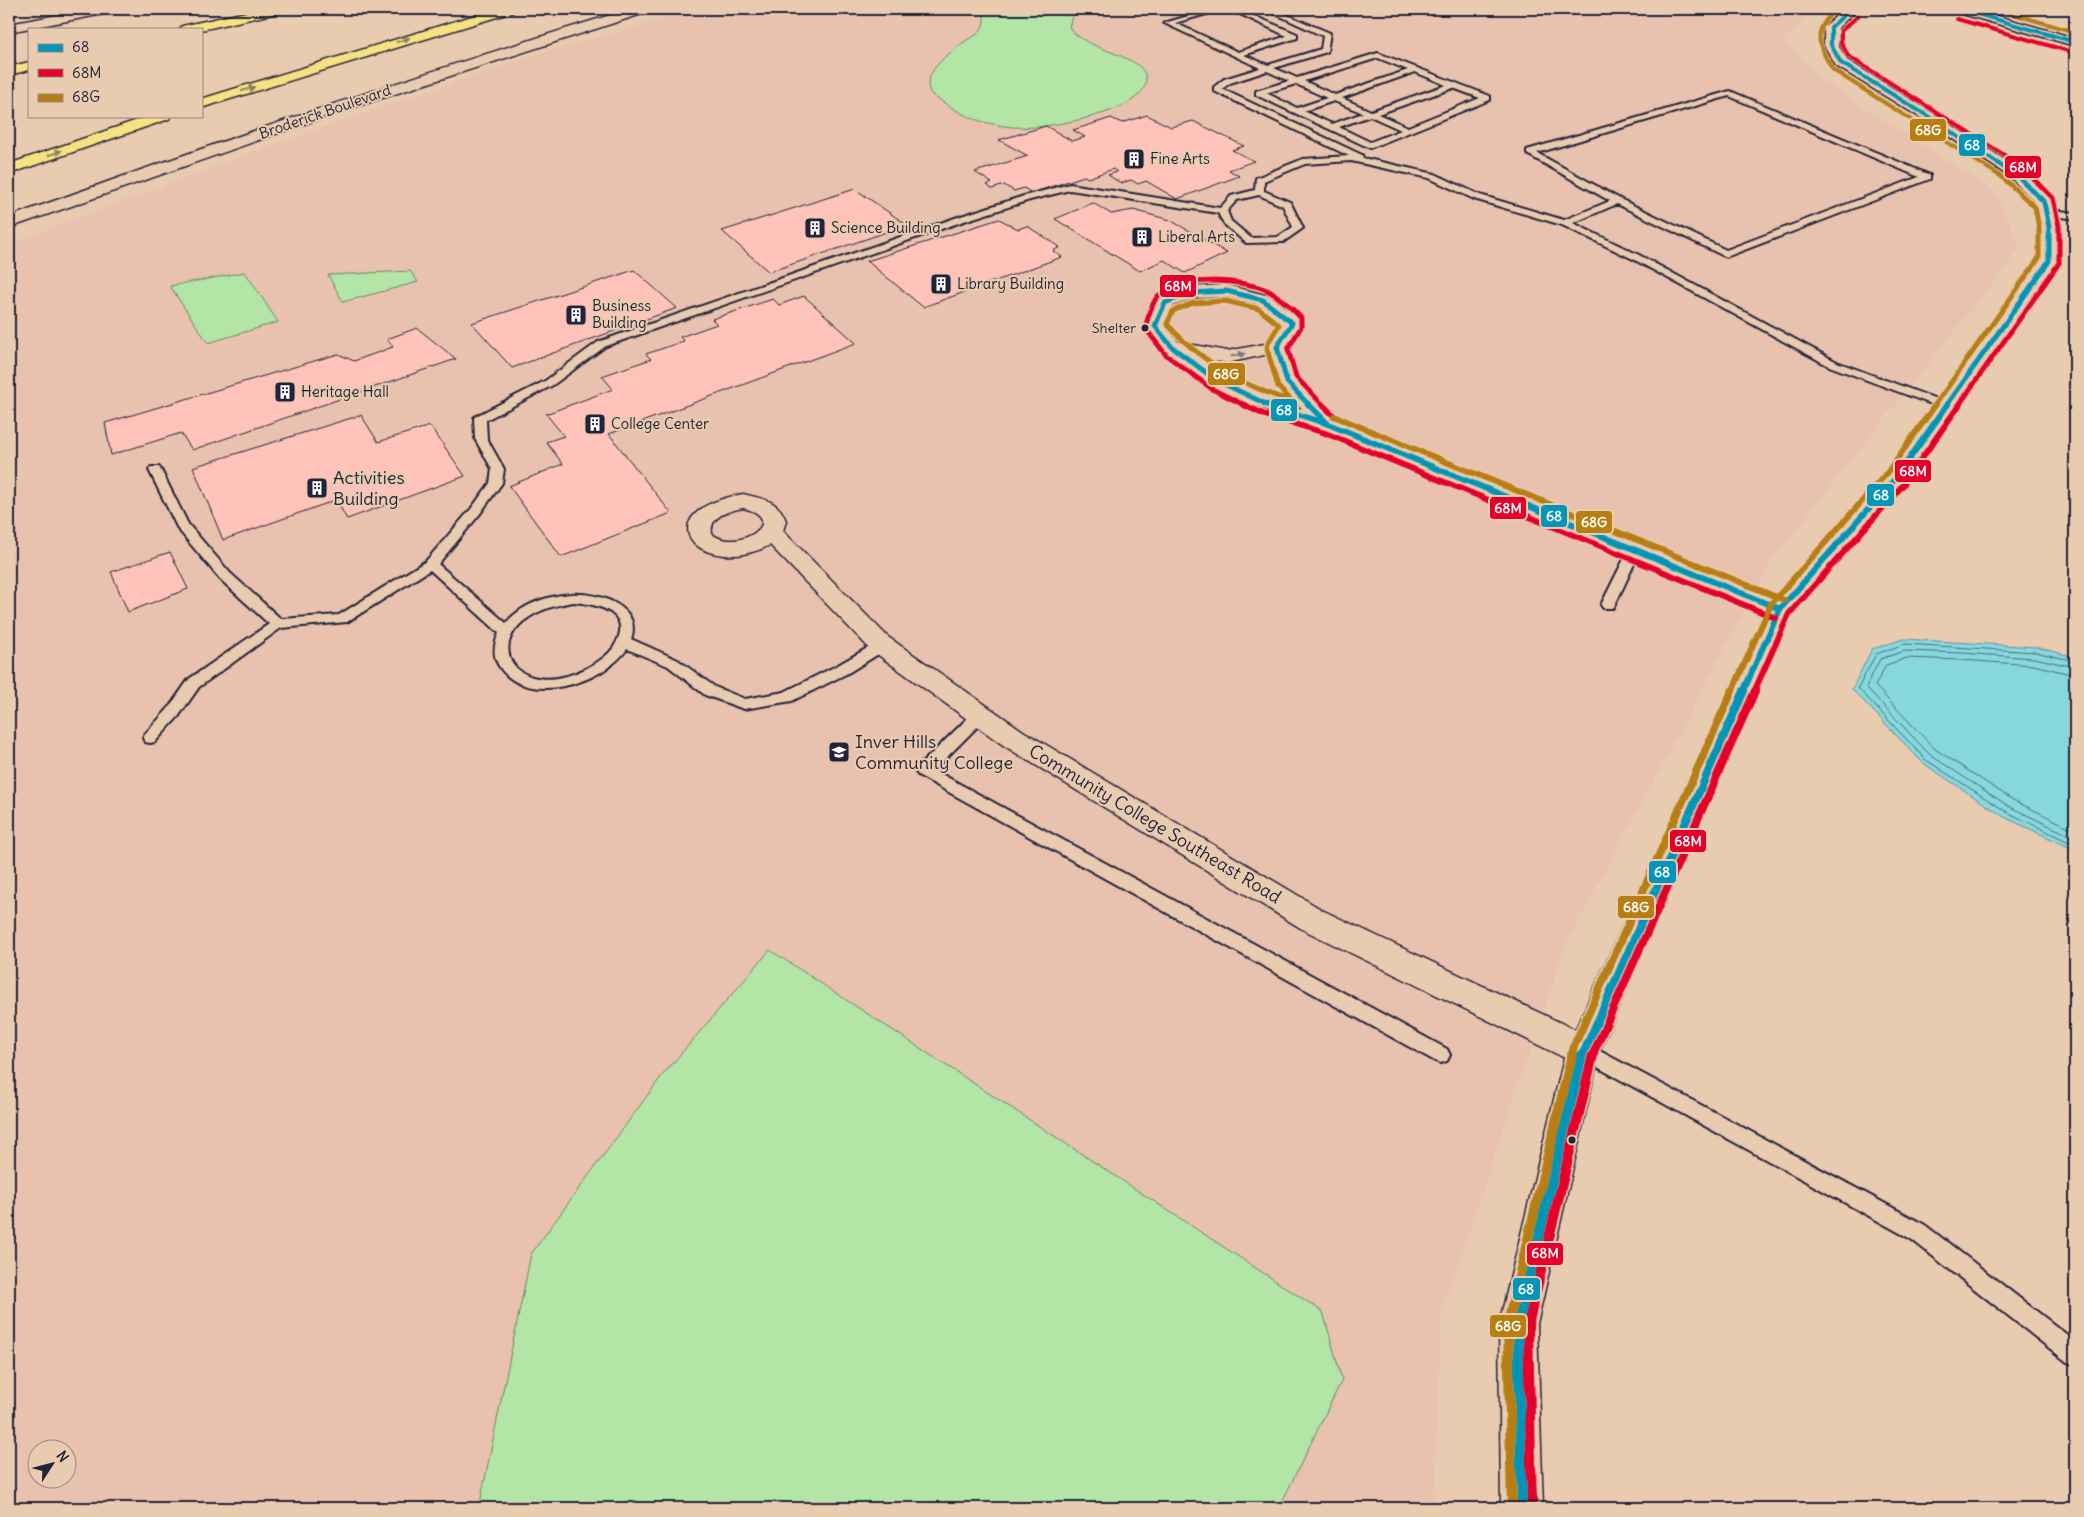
<svg xmlns="http://www.w3.org/2000/svg" width="2084" height="1517" font-family="Delius,sans-serif">
<style>
.built{fill:#e8c2ae;fill-rule:evenodd}
.green{fill:#b3e5a6;stroke:#6a8470}
.water{fill:#87d8dd;stroke:#5f8f9c}
.lines{fill:none;stroke-linecap:round;stroke-linejoin:round}
.shore{stroke:#4a6b7c;stroke-width:1}
.building{fill:#ffc3b9;stroke:#22223b}
.service-casing{stroke:#22223b;stroke-width:4}
.minor-casing{stroke:#22223b;stroke-width:3}
.tertiary-casing{stroke:#22223b;stroke-width:3}
.motorway-casing{stroke:#22223b;stroke-width:3}
.service{fill:#e9cbb0;fill-rule:evenodd}
.minor{fill:#e9cbb0;fill-rule:evenodd}
.tertiary{fill:#e9cbb0;fill-rule:evenodd}
.motorway{fill:#f6e281;fill-rule:evenodd}
.bus-1-far4-casing{stroke:#e9cbb0;stroke-width:5.5}
.bus-1-far3-casing{stroke:#e9cbb0;stroke-width:8}
.bus-1-far2-casing{stroke:#e9cbb0;stroke-width:9}
.bus-1-far1-casing{stroke:#e9cbb0;stroke-width:12}
.bus-1-casing{stroke:#e9cbb0;stroke-width:14}
.bus-2-far4-casing{stroke:#e9cbb0;stroke-width:5.5}
.bus-2-far3-casing{stroke:#e9cbb0;stroke-width:8}
.bus-2-far2-casing{stroke:#e9cbb0;stroke-width:9}
.bus-2-far1-casing{stroke:#e9cbb0;stroke-width:12}
.bus-2-casing{stroke:#e9cbb0;stroke-width:14}
.bus-3-far4-casing{stroke:#e9cbb0;stroke-width:5.5}
.bus-3-far3-casing{stroke:#e9cbb0;stroke-width:8}
.bus-3-far2-casing{stroke:#e9cbb0;stroke-width:9}
.bus-3-far1-casing{stroke:#e9cbb0;stroke-width:12}
.bus-3-casing{stroke:#e9cbb0;stroke-width:14}
.bus-1-far4{stroke:#0595b8;stroke-width:4}
.bus-1-far3{stroke:#0595b8;stroke-width:5}
.bus-1-far2{stroke:#0595b8;stroke-width:6}
.bus-1-far1{stroke:#0595b8;stroke-width:8}
.bus-1{stroke:#0595b8;stroke-width:10}
.bus-2-far4{stroke:#e4002b;stroke-width:4}
.bus-2-far3{stroke:#e4002b;stroke-width:5}
.bus-2-far2{stroke:#e4002b;stroke-width:6}
.bus-2-far1{stroke:#e4002b;stroke-width:8}
.bus-2{stroke:#e4002b;stroke-width:10}
.bus-3-far4{stroke:#b77e12;stroke-width:4}
.bus-3-far3{stroke:#b77e12;stroke-width:5}
.bus-3-far2{stroke:#b77e12;stroke-width:6}
.bus-3-far1{stroke:#b77e12;stroke-width:8}
.bus-3{stroke:#b77e12;stroke-width:10}
.oneway{fill:#8c825e}
.oneway2{fill:#867676}
.bus-dot{fill:#22223b;stroke:#e9cbb0;stroke-width:2}
.labels{text-anchor:middle;stroke-width:4;stroke-linejoin:round;paint-order:stroke}
.far-bus-label{font-size:14px;fill:#22223b;stroke:#e9cbb0;text-anchor:end}
.far-street-label{font-size:15px;fill:#22223b;stroke:#e9cbb0}
.far-poi-label{font-size:15px;fill:#22223b;stroke:#e9cbb0;text-anchor:start}
.poi-label{font-size:18px;fill:#22223b;stroke:#e9cbb0;text-anchor:start}
.street-label{font-size:18px;fill:#22223b;stroke:#e9cbb0}
.line-badge{stroke:#e9cbb0;stroke-width:2}
.badge-label{font-size:14px;text-anchor:middle;font-weight:bold;fill:#fff}
</style>
<rect width="100%" height="100%" fill="#e9cbb0"/>
<filter id="ink" filterUnits="userSpaceOnUse"><feTurbulence type="fractalNoise" baseFrequency=".02" numOctaves="2"/><feDisplacementMap in="SourceGraphic" scale="10" xChannelSelector="R" yChannelSelector="G"/><feConvolveMatrix kernelMatrix="1 2 1 2 8 2 1 2 1" color-interpolation-filters="sRGB"/></filter>
<g filter="url(#ink)">
<!-- built -->
<path class="built" d="M700 9H1815L1784 39 1821 80 1995 191 2020 249 1773 559 1565 946 1441 1315 1434 1508H9V244L278 143 533 55ZM38 1450H68V1480H38Z"/>
<!-- green -->
<path class="green" d="M982 9H1072L1073 13 1069 27C1084 50 1138 54 1145 74 1157 110 1058 125 1035 127 1021 128 1006 127 993 124 969 120 952 108 932 95 917 76 950 52 964 42 969 38 977 36 980 31 985 24 985 16 982 9Z
M410 271 418 282 343 302 328 275Z
M245 272 278 322 208 343 170 286Z
M770 950 1323 1312 1342 1380 1279 1508H479L531 1254 661 1077Z"/>
<!-- water -->
<path class="water" d="M1904 639 2036 647 2075 657V850L2004 817 1923 763 1852 689 1872 649Z"/>
<g class="lines">
<!-- shore -->
<path class="shore" d="M2075 661 2035 652 1905 644 1876 654 1858 688 1926 760 2007 812 2075 845
M2075 667 2034 658 1961 653 1905 651 1880 659 1866 687 1930 755 2010 807 2075 838
M2075 675 2033 665 1961 660 1907 658 1886 665 1875 686 1935 749 2013 800 2075 830"/>
</g>
<!-- building -->
<path class="building" d="M1147 115 1171 127 1193 121 1244 146 1232 150 1254 161 1229 170 1239 176 1177 199 1146 181 1138 184 1131 180 1121 183 1108 175 1117 172 1113 169 1088 178 1084 176 1032 193 1024 188 1014 191 1004 185 992 189 987 185 992 183 975 172 1028 156 999 140 1046 126 1072 141 1085 137 1073 130 1111 118 1122 123Z
M855 189 907 225 769 272 722 231Z
M1093 203 1111 214 1133 210 1170 220 1227 253 1185 273 1164 260 1140 271 1055 219Z
M999 219 1018 229 1027 226 1060 247 1053 251 1062 257 923 307 867 261Z
M634 270 677 308 512 368 472 323Z
M804 296 856 343 609 434 671 513 561 557 509 486 563 464 546 442 564 436 546 414 613 389 602 376 651 359 646 354 684 341 680 337 717 324 712 319 773 299 779 305Z
M417 328 456 359 192 450 181 433 111 455 105 423 338 354 354 361 393 347 387 339Z
M361 415 378 442 430 426 465 476 347 519 336 500 223 540 193 467Z
M170 552 188 589 128 612 111 572Z"/>
<g class="lines">
<!-- service casing -->
<g class="service-casing">
<path id="service" d="M1213 9H1224L1175 23 1238 52 1287 36 1229 9H1237L1297 34V38L1244 55 1268 65 1321 49 1323 36 1265 9H1273L1330 33 1327 52 1274 68 1297 78 1378 53 1490 96V100L1370 148 1256 95V91L1289 81 1267 71 1230 83 1222 89 1362 155 1363 158 1435 174 1480 195 1564 220 1610 201 1527 154V150L1730 91 1930 175V179L1726 257 1617 204 1573 223 1639 255 1837 362 1950 404 1952 406 1950 408H1942L1829 366 1633 259 1562 225 1474 199 1429 178 1351 161 1305 164 1264 181V191L1290 202 1303 228 1283 242 1246 243 1224 224 1218 213 1070 190 1030 200 964 221 606 346 553 385 486 420 487 439 504 469 502 483 479 515 438 564 506 623C522 604 547 596 571 594 597 592 643 606 631 639L678 660 715 687 745 699 784 692 838 665 878 642H888L890 645 888 648 848 673 792 701 744 709 705 695 668 666 627 649C604 683 525 708 499 666 492 655 494 644 499 633L430 570 347 622 281 628 199 687 178 717 155 742 150 743 145 742 143 738 145 734 168 709 189 679 269 624 220 579 178 529 149 470 151 467H159L161 470 188 524 230 573 281 619 339 615 426 561 471 509 490 483 492 469 475 439 474 418 476 416 545 381 598 342 958 217 1024 196 1070 184 1220 208 1231 196 1255 190 1256 178 1303 159 1349 156 1214 91V87L1224 79 1260 68 1164 23ZM1378 58 1408 70 1335 95 1304 81ZM1415 72 1446 85 1371 111 1342 98ZM1296 84 1327 98 1297 108 1266 93ZM1453 88 1480 98 1408 127 1378 114ZM1729 96 1919 177 1726 250 1620 199 1537 153ZM1334 101 1363 113 1332 124 1304 111ZM1370 116 1401 130 1370 142 1339 127ZM1259 195 1283 206 1293 227 1278 237 1251 238 1231 221 1227 211 1237 200ZM573 602C597 604 634 612 615 645 608 657 596 663 585 669 505 708 468 619 573 602Z
M2046 209 2075 213V219L2043 214 2041 212Z
M1635 545 1641 549 1615 605 1613 608H1603L1601 605 1629 549Z
M980 710 985 711 987 715 985 719 934 770 1447 1049 1450 1055 1447 1061 1441 1063 1435 1061 918 775 915 771 918 767 975 711Z
M1583 1042 1925 1225 2075 1341V1365L2067 1362 1911 1239 1577 1056 1574 1050 1577 1044Z"/>
</g>
<!-- minor casing -->
<g class="minor-casing">
<path id="minor" d="M1226 285 1270 296 1299 319 1302 323 1287 347 1297 380 1335 420 1789 603 1792 609 1789 615 1780 617 1771 615 1321 428C1256 408 1186 385 1145 326L1158 299 1191 287ZM1226 297 1256 304 1282 324 1270 343 1227 351 1178 342 1165 326 1173 306 1194 298ZM1269 354 1277 382 1302 409C1264 397 1230 381 1199 358L1227 363Z
M743 494C763 499 779 500 786 521L783 531 888 637 1023 731 1324 911 1595 1039 1600 1050 1595 1061 1583 1065 1571 1061 1302 929 1003 745 870 649 770 545C698 581 642 512 743 494ZM743 508C791 519 737 554 712 534 709 516 728 511 743 508Z"/>
</g>
<!-- tertiary casing -->
<g class="tertiary-casing">
<path id="tertiary" d="M90 9H115L109 13 9 32V24Z
M630 9H649L648 12 330 115 9 228V217C214 143 421 73 630 9Z
M1844 9H1857L1838 28V45L1847 60 1931 112 2022 171 2050 198 2058 227V261L1903 484 1791 612 1600 1050 1537 1324 1543 1508H1501L1499 1324 1566 1050 1768 609 1887 474 2040 261V227L2036 203 2010 177 1921 118 1836 66 1824 45V27Z
M1954 9H1973L2075 38V46L1955 12Z"/>
</g>
<!-- motorway casing -->
<g class="motorway-casing">
<path id="motorway" d="M260 9H283L282 12 201 30 180 29 182 26Z
M495 9H514L513 12 201 108V99Z
M29 62V70L9 75V67Z
M149 116H171L169 119 9 174V164Z"/>
</g>
<!-- service -->
<use href="#service" class="service"/>
<!-- minor -->
<use href="#minor" class="minor"/>
<!-- tertiary -->
<use href="#tertiary" class="tertiary"/>
<!-- motorway -->
<use href="#motorway" class="motorway"/>
<!-- bus-1-far4 casing -->
<g class="bus-1-far4-casing">
<path id="bus-1-far4" d="M1851 9 1831 27V45L1841 63 1926 115 2021 179
M1960 9 2075 42"/>
</g>
<!-- bus-1-far3 casing -->
<g class="bus-1-far3-casing">
<path id="bus-1-far3" d="M1268 405 1216 380 1172 347 1155 326 1165 303 1191 293 1226 291 1263 300 1292 323 1277 347 1287 382 1309 405
M1947 405 2049 261V227L2044 202 2020 178"/>
</g>
<!-- bus-1-far2 casing -->
<g class="bus-1-far2-casing">
<path id="bus-1-far2" d="M1265 404 1328 424 1308 404
M1328 424 1780 609
M1743 692 1780 609 1895 479 1948 404"/>
</g>
<!-- bus-1-far1 casing -->
<g class="bus-1-far1-casing">
<path id="bus-1-far1" d="M1582 1056 1744 691"/>
</g>
<!-- bus-1 casing -->
<g class="bus-1-casing">
<path id="bus-1" d="M1522 1508 1518 1324 1582 1055"/>
</g>
<!-- bus-2-far4 casing -->
<g class="bus-2-far4-casing">
<path id="bus-2-far4" d="M1858 16 1841 31V42L1848 56 2023 167 2034 179
M1957 19 2072 52"/>
</g>
<!-- bus-2-far3 casing -->
<g class="bus-2-far3-casing">
<path id="bus-2-far3" d="M1244 405 1212 389 1166 355 1145 328C1148 319 1151 303 1158 296 1179 275 1244 279 1269 291 1281 298 1292 308 1301 318V327L1288 349 1296 377 1323 405
M1959 405 2059 263V226L2053 198 2033 178"/>
</g>
<!-- bus-2-far2 casing -->
<g class="bus-2-far2-casing">
<path id="bus-2-far2" d="M1242 404 1265 415 1325 433 1776 618
M1322 404 1334 416
M1754 692 1789 614 1903 485 1960 404"/>
</g>
<!-- bus-2-far1 casing -->
<g class="bus-2-far1-casing">
<path id="bus-2-far1" d="M1592 1056 1755 691"/>
</g>
<!-- bus-2 casing -->
<g class="bus-2-casing">
<path id="bus-2" d="M1532 1508 1528 1325 1593 1055"/>
</g>
<!-- bus-3-far4 casing -->
<g class="bus-3-far4-casing">
<path id="bus-3-far4" d="M1836 9C1812 31 1817 44 1833 70L2005 179
M1995 9 2075 32"/>
</g>
<!-- bus-3-far3 casing -->
<g class="bus-3-far3-casing">
<path id="bus-3-far3" d="M1225 301 1259 309 1279 325 1268 343 1267 349 1278 387 1293 402C1244 386 1202 363 1167 324L1173 311 1193 303Z
M1935 405 2039 258V228L2035 207 2003 178"/>
</g>
<!-- bus-3-far2 casing -->
<g class="bus-3-far2-casing">
<path id="bus-3-far2" d="M1334 416 1784 600
M1732 692 1771 604 1887 473 1936 404"/>
</g>
<!-- bus-3-far1 casing -->
<g class="bus-3-far1-casing">
<path id="bus-3-far1" d="M1572 1056 1574 1046 1732 691"/>
</g>
<!-- bus-3 casing -->
<g class="bus-3-casing">
<path id="bus-3" d="M1512 1508 1508 1323 1572 1055"/>
</g>
<!-- bus-1-far4 -->
<use href="#bus-1-far4" class="bus-1-far4"/>
<!-- bus-1-far3 -->
<use href="#bus-1-far3" class="bus-1-far3"/>
<!-- bus-1-far2 -->
<use href="#bus-1-far2" class="bus-1-far2"/>
<!-- bus-1-far1 -->
<use href="#bus-1-far1" class="bus-1-far1"/>
<!-- bus-1 -->
<use href="#bus-1" class="bus-1"/>
<!-- bus-2-far4 -->
<use href="#bus-2-far4" class="bus-2-far4"/>
<!-- bus-2-far3 -->
<use href="#bus-2-far3" class="bus-2-far3"/>
<!-- bus-2-far2 -->
<use href="#bus-2-far2" class="bus-2-far2"/>
<!-- bus-2-far1 -->
<use href="#bus-2-far1" class="bus-2-far1"/>
<!-- bus-2 -->
<use href="#bus-2" class="bus-2"/>
<!-- bus-3-far4 -->
<use href="#bus-3-far4" class="bus-3-far4"/>
<!-- bus-3-far3 -->
<use href="#bus-3-far3" class="bus-3-far3"/>
<!-- bus-3-far2 -->
<use href="#bus-3-far2" class="bus-3-far2"/>
<!-- bus-3-far1 -->
<use href="#bus-3-far1" class="bus-3-far1"/>
<!-- bus-3 -->
<use href="#bus-3" class="bus-3"/>
</g>
<!-- one-way arrows -->
<defs><path id="oneway-solid" d="M-6-.8H1V-3.2L6.5 0L1 3.2V.8H-6Z" transform="scale(1.25)"/></defs>
<g class="oneway">
<use href="#oneway-solid" transform="translate(403 40) rotate(-17)"/>
<use href="#oneway-solid" transform="translate(248 89) rotate(-18)"/>
<use href="#oneway-solid" transform="translate(55 153) rotate(-19)"/>
</g>
<use class="oneway2" href="#oneway-solid" transform="translate(1238 355) rotate(-12)"/>
</g>
<!-- icons -->
<defs>
<g id="building-square" transform="scale(1.125)"><rect x="-9" y="-9" width="18" height="18" rx="4" fill="#22223b" stroke="#e9cbb0"/><path d="M-4-6H4V6H1V3H-1V6H-4ZM-2.5-4.3h1.7v1.8h-1.7ZM.8-4.3h1.7v1.8H.8ZM-2.5-1h1.7V.8h-1.7ZM.8-1h1.7V.8H.8Z" fill="#fff"/></g>
<g id="university-square" transform="scale(1.125)"><rect x="-9" y="-9" width="18" height="18" rx="4" fill="#22223b" stroke="#e9cbb0"/><path d="M0-5L7-2L0 1L-7-2ZM-4 1L0 2.5L4 1V4Q0 6-4 4Z" fill="#fff"/></g>
</defs>
<g fill-rule="evenodd">
<use href="#building-square" x="1134" y="159"/>
<use href="#building-square" x="815" y="228"/>
<use href="#building-square" x="1142" y="237"/>
<use href="#building-square" x="941" y="284"/>
<use href="#building-square" x="576" y="315"/>
<use href="#building-square" x="285" y="392"/>
<use href="#building-square" x="595" y="424"/>
<use href="#building-square" x="317" y="488"/>
<use href="#university-square" x="839" y="752"/>
</g>
<!-- markers -->
<g class="bus-dot">
<circle cx="1145" cy="328" r="4.5"/>
<circle cx="1572" cy="1140" r="4.5"/>
</g>
<g class="labels">
<!-- far-bus labels -->
<g class="far-bus-label">
<text x="1136" y="333">Shelter</text>
</g>
<!-- far-street labels -->
<g class="far-street-label">
<text transform="translate(325 112) rotate(-19)" y="5">Broderick Boulevard</text>
</g>
<!-- far-poi labels -->
<g class="far-poi-label">
<text x="1150" y="164">Fine Arts</text>
<text x="831" y="233">Science Building</text>
<text x="1158" y="242">Liberal Arts</text>
<text x="957" y="289">Library Building</text>
<text x="592" y="311">Business<tspan x="592" dy="17">Building</tspan></text>
<text x="301" y="397">Heritage Hall</text>
<text x="611" y="429">College Center</text>
</g>
<!-- poi labels -->
<g class="poi-label">
<text x="333" y="484">Activities<tspan x="333" dy="21">Building</tspan></text>
<text x="855" y="748">Inver Hills<tspan x="855" dy="21">Community College</tspan></text>
</g>
<!-- street labels -->
<g class="street-label">
<text transform="translate(1155 824) rotate(31)" y="6">Community College Southeast Road</text>
</g>
</g>
<g class="line-badge">
<rect x="1909" y="118" width="38" height="24" rx="5" fill="#b77e12"/>
<rect x="1958" y="133" width="28" height="24" rx="5" fill="#0595b8"/>
<rect x="2004" y="155" width="38" height="24" rx="5" fill="#e4002b"/>
<rect x="1159" y="274" width="38" height="24" rx="5" fill="#e4002b"/>
<rect x="1207" y="362" width="39" height="24" rx="5" fill="#b77e12"/>
<rect x="1270" y="398" width="28" height="24" rx="5" fill="#0595b8"/>
<rect x="1894" y="459" width="38" height="24" rx="5" fill="#e4002b"/>
<rect x="1866" y="483" width="29" height="24" rx="5" fill="#0595b8"/>
<rect x="1489" y="496" width="38" height="24" rx="5" fill="#e4002b"/>
<rect x="1540" y="504" width="28" height="24" rx="5" fill="#0595b8"/>
<rect x="1575" y="510" width="38" height="24" rx="5" fill="#b77e12"/>
<rect x="1669" y="829" width="38" height="24" rx="5" fill="#e4002b"/>
<rect x="1648" y="860" width="29" height="24" rx="5" fill="#0595b8"/>
<rect x="1617" y="895" width="38" height="24" rx="5" fill="#b77e12"/>
<rect x="1526" y="1242" width="38" height="24" rx="5" fill="#e4002b"/>
<rect x="1512" y="1277" width="29" height="24" rx="5" fill="#0595b8"/>
<rect x="1489" y="1314" width="38" height="24" rx="5" fill="#b77e12"/>
</g>
<g class="badge-label">
<text x="1928" y="135">68G</text>
<text x="1972" y="150">68</text>
<text x="2023" y="172">68M</text>
<text x="1178" y="291">68M</text>
<text x="1226" y="379">68G</text>
<text x="1284" y="415">68</text>
<text x="1913" y="476">68M</text>
<text x="1881" y="500">68</text>
<text x="1508" y="513">68M</text>
<text x="1554" y="521">68</text>
<text x="1594" y="527">68G</text>
<text x="1688" y="846">68M</text>
<text x="1662" y="877">68</text>
<text x="1636" y="912">68G</text>
<text x="1545" y="1258">68M</text>
<text x="1526" y="1294">68</text>
<text x="1508" y="1331">68G</text>
</g>
<!-- margin -->
<rect width="2084" height="1517" fill="none" stroke="#e9cbb0" stroke-width="30"/>
<rect x="15" y="15" width="2054" height="1487" fill="none" stroke="#22223b" stroke-width="2" filter="url(#ink)"/>
<!-- legend -->
<rect x="28" y="28" width="175" height="90" fill="#e9cbb0" stroke="#998781"/>
<rect x="38" y="44" width="25" height="8" fill="#0595b8" stroke="#998781"/>
<text x="72" y="52" font-size="15" fill="#22223b">68</text>
<rect x="38" y="69" width="25" height="8" fill="#e4002b" stroke="#998781"/>
<text x="72" y="78" font-size="15" fill="#22223b">68M</text>
<rect x="38" y="94" width="25" height="8" fill="#b77e12" stroke="#998781"/>
<text x="72" y="102" font-size="15" fill="#22223b">68G</text>
<!-- north arrow -->
<g transform="translate(52 1464) rotate(54)"><circle r="24" fill="#e9cbb0" stroke="#998781"/>
<path d="M0-4L9 19L0 12L-9 19Z" fill="#22223b"/>
<text y="-8" font-size="14" font-weight="bold" text-anchor="middle" fill="#22223b">N</text>
</g>
</svg>
